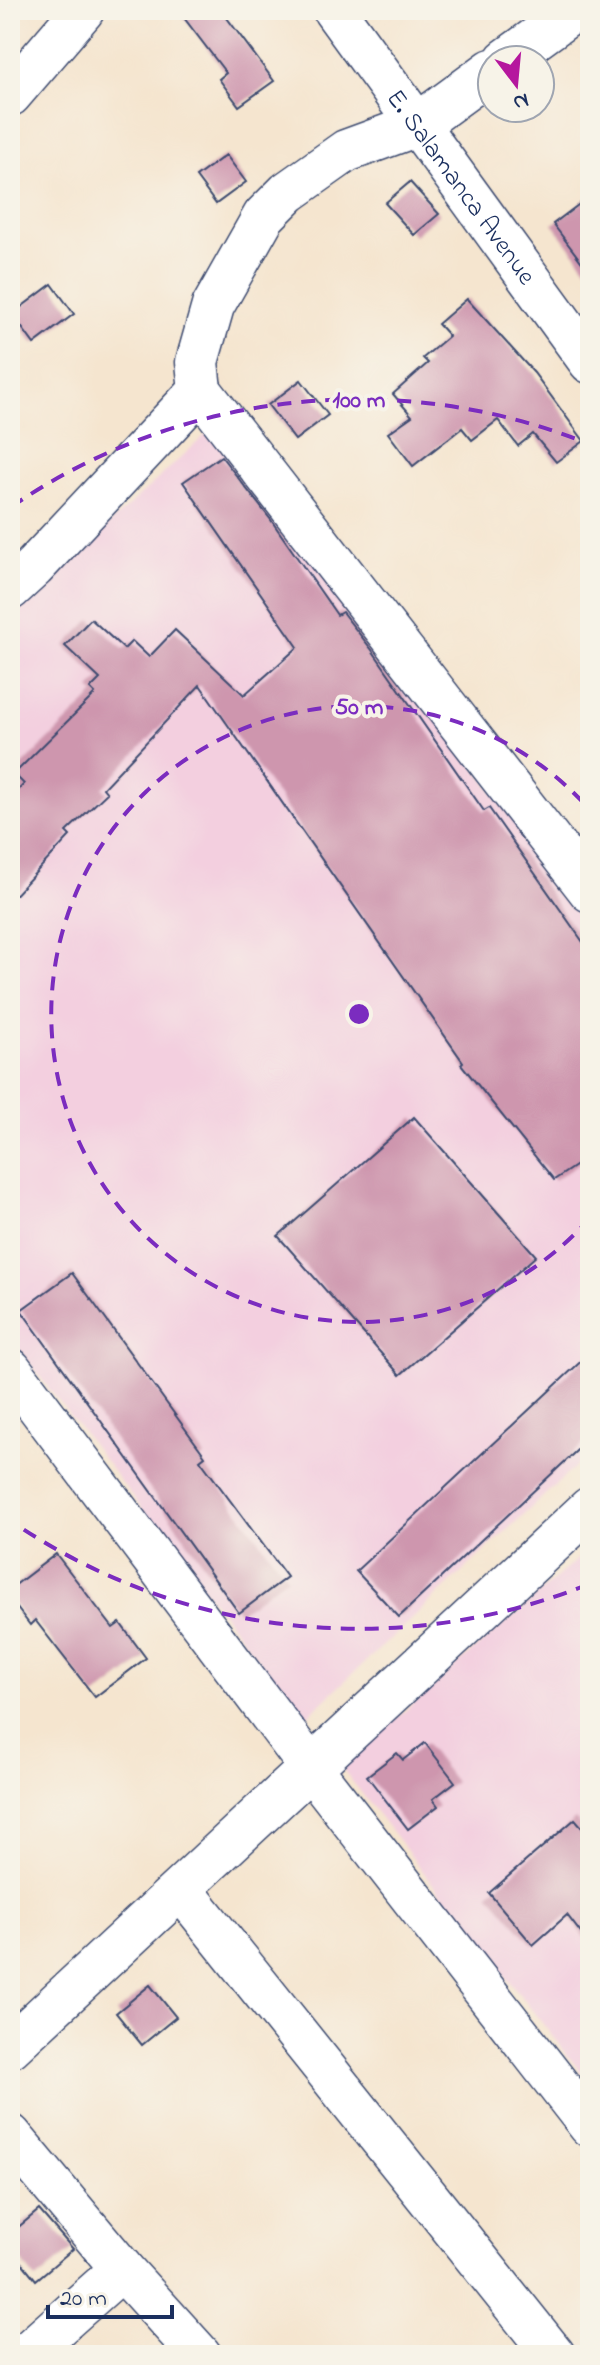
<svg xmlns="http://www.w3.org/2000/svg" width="600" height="2365" font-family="'Indie Flower',sans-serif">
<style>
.built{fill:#f3cfdf}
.building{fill:#ce96ae}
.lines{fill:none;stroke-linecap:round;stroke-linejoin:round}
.street-casing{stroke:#3c4a6f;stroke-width:45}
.street{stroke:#fff;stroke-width:42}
.ring{fill:none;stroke:#7b2cbf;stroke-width:4;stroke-dasharray:14 10}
.labels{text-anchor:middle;stroke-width:8;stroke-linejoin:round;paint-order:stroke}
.street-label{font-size:26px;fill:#1b2f5e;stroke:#f7f3e8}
.centre{fill:#7b2cbf;stroke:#f7f3e8;stroke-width:4}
.ring-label{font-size:24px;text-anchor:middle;font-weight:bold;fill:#7b2cbf;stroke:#f7f3e8;stroke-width:8;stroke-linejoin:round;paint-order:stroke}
</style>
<rect width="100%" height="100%" fill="#f7f3e8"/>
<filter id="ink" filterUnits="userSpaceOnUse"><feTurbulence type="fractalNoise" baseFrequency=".0125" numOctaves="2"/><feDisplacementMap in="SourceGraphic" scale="16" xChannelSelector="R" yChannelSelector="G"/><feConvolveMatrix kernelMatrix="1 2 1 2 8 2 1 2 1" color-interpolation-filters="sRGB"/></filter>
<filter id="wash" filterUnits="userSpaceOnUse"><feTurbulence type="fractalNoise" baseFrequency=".006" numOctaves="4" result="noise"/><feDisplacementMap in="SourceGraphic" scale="32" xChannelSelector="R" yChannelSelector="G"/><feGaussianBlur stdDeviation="1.8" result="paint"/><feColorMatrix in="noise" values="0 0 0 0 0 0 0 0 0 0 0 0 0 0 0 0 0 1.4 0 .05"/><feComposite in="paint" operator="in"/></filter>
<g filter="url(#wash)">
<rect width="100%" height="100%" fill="#f5e5cf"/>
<!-- built -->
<path class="built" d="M215 426 590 918V1453L304 1719 10 1338V616Z
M590 1548V2084L341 1767Z"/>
<g id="blocks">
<!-- building -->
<path class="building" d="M178 10H221L274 81 239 106 219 79 226 73Z
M226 155 246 182 216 204 196 177Z
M410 182 439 214 414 235 385 203Z
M590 196V273L553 224Z
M52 284 74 314 34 344 12 314Z
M467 299 534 373 584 441 556 462 533 434 518 446 498 420 472 440 462 428 413 466 388 433 412 416 393 394 428 363 423 358 449 336 438 324Z
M301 380 328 415 295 440 268 405Z
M221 456 271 520 337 615 342 612 372 650 484 811 489 808 590 952V1156L554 1180 461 1064 463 1062 200 685 103 788 107 793 66 832 70 836 10 900V799L24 784 14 774 95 694 90 689 100 679 65 646 91 619 124 649 132 641 149 657 175 630 244 695 298 647 183 482Z
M414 1117 536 1256 400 1375 278 1236Z
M72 1273 205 1456 200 1460 287 1577 239 1613 21 1310Z
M590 1353V1438L399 1617 356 1571Z
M56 1554 113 1628 120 1623 146 1658 95 1697 35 1620 30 1625 10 1599V1589Z
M425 1743 455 1782 433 1799 438 1806 408 1829 367 1776 397 1753 403 1760Z
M575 1819 590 1836V1945L567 1915 533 1945 489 1893Z
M150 1985 176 2017 142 2045 116 2013Z
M39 2210 73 2249 36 2280 10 2248V2234Z"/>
</g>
</g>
<g filter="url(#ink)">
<use href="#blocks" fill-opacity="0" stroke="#3c4a6f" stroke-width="2"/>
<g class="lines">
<!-- street casing -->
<g class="street-casing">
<g id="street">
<path id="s1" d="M334 10 590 362"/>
<path d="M506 60 575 10"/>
<path d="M10 95 83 10"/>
<path d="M200 390 590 891"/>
<path d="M10 589 34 567 200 390 197 362 213 306 264 216 288 192 346 151 417 125 492 70"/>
<path d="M10 1369 311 1768 590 2126"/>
<path d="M181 1889 554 2355"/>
<path d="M10 2047 590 1508"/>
<path d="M10 2135 122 2269 200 2355"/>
<path d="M25 2355 122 2269"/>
</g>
</g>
<!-- street -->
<use href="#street" class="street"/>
</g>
</g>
<!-- distance rings -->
<g class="ring">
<path d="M590 1218A308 308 0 1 1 590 810"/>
<path d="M589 1584A615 615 0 0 1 11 1521M11 507A615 615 0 0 1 589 444"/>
</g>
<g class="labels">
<!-- street labels -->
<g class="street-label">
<text dy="9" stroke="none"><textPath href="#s1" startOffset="218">E. Salamanca Avenue</textPath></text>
</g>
</g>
<circle cx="359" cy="1014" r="12" class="centre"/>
<g class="ring-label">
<text x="359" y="407">100 m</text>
<text x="359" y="714">50 m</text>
</g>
<!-- margin -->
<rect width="600" height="2365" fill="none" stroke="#f7f3e8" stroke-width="40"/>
<!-- north arrow -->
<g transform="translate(516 84) rotate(164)"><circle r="38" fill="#f7f3e8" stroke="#9fa5b1" stroke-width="2"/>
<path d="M0-6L14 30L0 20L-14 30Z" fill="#b5179e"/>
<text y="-12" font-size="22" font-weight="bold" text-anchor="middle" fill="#1b2f5e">N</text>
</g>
<!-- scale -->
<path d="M48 2305v12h124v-12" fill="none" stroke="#1b2f5e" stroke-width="4"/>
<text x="60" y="2305" font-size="24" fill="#1b2f5e" stroke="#f7f3e8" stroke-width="6" paint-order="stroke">20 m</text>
</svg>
